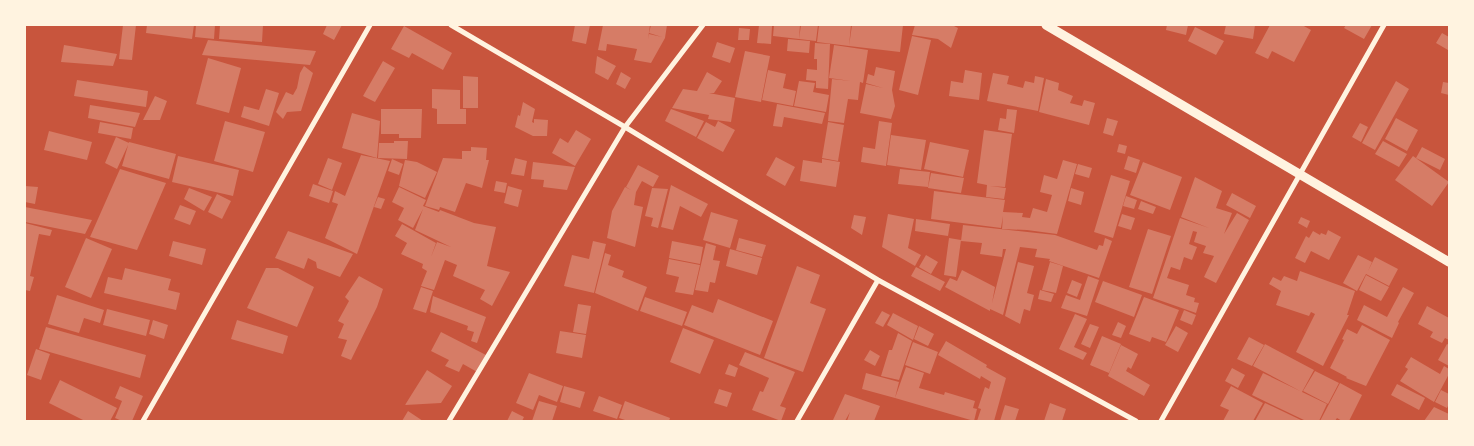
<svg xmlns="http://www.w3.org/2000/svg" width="1474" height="446" font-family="'Source Sans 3',sans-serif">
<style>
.building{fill:#d67c66}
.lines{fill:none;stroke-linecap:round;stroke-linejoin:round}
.minor{stroke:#fff3e0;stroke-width:5}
.tertiary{stroke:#fff3e0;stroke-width:9}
</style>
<rect width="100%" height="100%" fill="#c8553d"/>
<!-- building -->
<path class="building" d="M123 25H136L132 60 119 59Z
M147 25H194L192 39 146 33Z
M196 25H215L214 39 195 37Z
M220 25H263L262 42 219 39Z
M327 25H342L334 40 323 34Z
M575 25H590L586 44 572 41Z
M603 25H650L648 39 649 34 662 37 649 33 651 25H667L665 38 651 63 634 60 637 49 607 44 606 51 598 50Z
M759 25 772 26 771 44 757 43Z
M774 25H800L799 39 773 36Z
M801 25H818L816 41 799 39Z
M819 25H851L849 46 817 42Z
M852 25H903L900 52 849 46Z
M915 25H952L958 28 951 48 938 39 912 35Z
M1167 25H1188L1186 35 1166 30Z
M1226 25H1255L1253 39 1224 34Z
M1270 25H1302L1311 30 1294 62 1272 51 1268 59 1255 53Z
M1346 25H1372L1364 39 1344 28Z
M404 26 452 53 443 70 412 53 409 58 391 49Z
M1195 27 1224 41 1216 55 1188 41Z
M739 28 750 29 749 40H738Z
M1442 33 1449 37 1448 50 1436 43Z
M912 36 931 40 918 95 899 90Z
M788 39 799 40V44V40L810 41 809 53 787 51Z
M208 40 316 51 310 65 202 55Z
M717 42 735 48 730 63 712 57Z
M815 43 830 44 828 89 816 88V81L806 80 807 69 817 70V59H814Z
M64 45 117 54 113 66 61 62Z
M834 45 868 50 863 83 860 82 858 100 848 99 844 123 828 121 832 79 851 81 829 78Z
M745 51 770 56 767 71 762 70 767 71 761 102 735 97Z
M597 56 616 66 608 80 595 73Z
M208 58 241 68 229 113 196 104Z
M383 61 395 68 375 102 363 96Z
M304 66 313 73 301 111 287 112 283 119 276 112 286 92 293 95 297 88 300 73Z
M876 67 895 71 892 90 895 106 891 119 860 113 866 84 883 88 866 83 868 74 874 76Z
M768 70 786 74 783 88 796 91 793 106 762 100Z
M965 70 982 73 979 100 949 96 951 81 963 83Z
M621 72 631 78 625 89 616 84Z
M707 72 722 81 714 93H709L735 98 731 122 708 119 709 115 672 108 683 89 697 91Z
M993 73 1009 76 1007 84 1023 88 1025 81 1034 83 1035 76 1044 78 1038 111 987 101Z
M463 76 478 77V108H463Z
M1046 79 1059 83 1058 90 1073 96 1070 103 1082 106 1084 100 1095 103 1089 125 1039 112Z
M77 80 148 91 146 107 74 96Z
M799 81 815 83 813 92 829 95 826 112 794 106Z
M1396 81 1409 89 1375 150 1362 143Z
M1443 82 1449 83V95L1441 93Z
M266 89 279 93 269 126 241 117 244 106 259 110Z
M432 89 460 90V109H466V124H437V109L432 108Z
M155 96 167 101 160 120H143Z
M523 102 535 109 532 122 534 123V119L548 120 547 136H533L515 127 518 115 520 116Z
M777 104 825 113 822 124 784 117 782 127 773 126Z
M90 105 140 113 135 127 88 118Z
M381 109H422L421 138H399V134H381Z
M671 109 704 121 696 137 665 121Z
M1007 109 1017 110 1014 133 998 130 1000 118 1006 119Z
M352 113 380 121 377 158 342 148Z
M1107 118 1118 121 1113 136 1103 133Z
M1396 118 1418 130 1407 151 1385 139Z
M225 121 265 132 253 172 214 161Z
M718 121 735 130 723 152 697 138 706 122 715 127Z
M879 121 892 123 886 166 861 162 863 147 875 149Z
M100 122 133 128 131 139 98 133Z
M828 122 844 125 838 161 822 158Z
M1360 123 1368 127 1361 142 1352 137Z
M576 130 591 139 575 166 552 153 560 138 568 143Z
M984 130 1012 134 1005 187 990 186 1006 188 1004 199 986 197 987 185 977 183Z
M49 131 92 142 87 160 44 150Z
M891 135 926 140 921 170 887 165Z
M116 137 129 143 117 169 105 163Z
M394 141H408L407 159 378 158 379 143H394Z
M1383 141 1407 154 1399 167 1375 154Z
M129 142 176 154 169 179 122 166Z
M930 142 969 150 963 177 924 169Z
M1119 144 1127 146 1125 154 1117 152Z
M471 147 487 148 486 160H489L482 188 466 183 455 212 440 207 439 210 425 206 443 158 462 159V151H471Z
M1422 147 1445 159 1440 170 1416 158Z
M361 155 390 161 357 254 325 238 338 204 332 202 335 191 345 196Z
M178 156 239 170 233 196 172 182Z
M1128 156 1140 160 1136 173 1124 169Z
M1413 156 1449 182 1432 206 1395 180Z
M776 157 795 167 785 186 766 175Z
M328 158 342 163 332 190 318 184Z
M515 158 527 161 524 176 511 174Z
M392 159 403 164 399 175 388 171Z
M822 159 840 162 836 187 800 181 803 160 822 163Z
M405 160 417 162 437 172 425 198 399 186Z
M1063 160 1077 164 1057 234 1027 230 1002 229 1003 216 1001 228 931 219 934 191 1005 200 1003 212 1023 213 1022 217 1030 218 1033 208 1047 212 1052 195 1040 192 1044 175 1057 179Z
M533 162 575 167 567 190 543 187 544 180 531 179Z
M1143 162 1182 177 1170 210 1130 195Z
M1078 164 1092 168 1089 178 1075 174Z
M638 165 659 176 653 187 642 181 636 192 634 205 643 207 635 247 607 238 612 211 625 187 631 190 626 187Z
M120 169 166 183 137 250 90 237Z
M900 169 930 172 928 187 898 184Z
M931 173 964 178 961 193 928 188Z
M1111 175 1130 181 1113 238 1094 232Z
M1195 177 1222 191 1216 208 1232 213 1224 234 1237 213 1249 220 1216 283 1204 277 1214 256 1203 253 1206 246 1194 242 1197 232 1193 231 1189 244 1197 247 1192 260 1184 257 1180 270 1171 267 1167 278 1189 285 1186 295 1195 298 1194 302 1199 303 1196 313 1153 298 1180 218 1209 228 1181 217Z
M496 181 507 183 505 193 494 191Z
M313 184 333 191 329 203 309 196Z
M671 185 708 204 701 217 680 206 673 230 661 227Z
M25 186 38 187 35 204 25 202Z
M508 186 522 190 518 207 504 203Z
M399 187 426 200 423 206 439 212 440 210 474 223 496 227 487 266 510 272 492 306 480 299 485 290 453 276 457 265 445 260 434 290 421 286 427 271 422 268 423 264 401 254 407 243 395 236 402 224 436 243 431 257 437 242 451 247 415 230 423 209 413 228 398 220 404 208 392 202Z
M189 188 212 197 204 211 184 199Z
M652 188 668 189 658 228 651 226 653 218 645 216Z
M1071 188 1084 192 1081 205 1068 201Z
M1232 193 1256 206 1250 218 1226 205Z
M217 194 231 201 222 219 208 212Z
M1126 196 1137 200 1134 209 1123 206Z
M378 197 385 199 381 209 374 207Z
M1141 201 1156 207 1153 214 1138 209Z
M180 205 196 211 190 225 174 219Z
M25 207 92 220 85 234 25 222Z
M711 212 738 220 730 248 703 240Z
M888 214 914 219 908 248 921 255 915 266 882 247Z
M1122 214 1135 218 1131 230 1118 226Z
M854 215 866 217 862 235 851 228Z
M1301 217 1310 221 1307 228 1298 223Z
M916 219 950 224 948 236 915 231Z
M25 223 52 230 50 236 39 234 30 276 34 277 30 291 25 290Z
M963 225 1055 235 1097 250 1099 245 1103 246 1105 238 1112 241 1099 278 1049 261 1050 259 1035 257 1037 249 1020 247 1003 315 990 309V311L945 287 950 278 957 281 962 270 995 287 992 303 1006 249H1003L1002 257 980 254 982 243 961 241Z
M1148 229 1171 236 1152 294 1129 287Z
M1328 230 1341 237 1329 260 1311 251 1305 263 1295 258 1306 236 1309 238 1313 231 1320 235 1321 233 1326 235Z
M288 231 353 254 340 277 317 268 316 262 308 258 304 269 275 258Z
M86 238 112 249 91 298 65 287Z
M739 238 766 245 762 257 736 250Z
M949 238 961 240 956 277 944 275Z
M173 241 206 249 202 265 169 256Z
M593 241 606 244 594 293 564 286 572 255 589 259Z
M672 241 703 247 700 264 669 258Z
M706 243 716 246 713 260 720 261 715 283 710 282 708 292 695 290Z
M730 249 762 258 757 275 726 266Z
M605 253 611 255 608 265 624 271 622 277 647 287 638 311 595 293Z
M926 255 938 262 931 274 919 267Z
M1358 255 1372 262 1368 271 1375 257 1398 269 1389 286 1366 274 1357 291 1343 283Z
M669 259 700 265 693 295 675 292 679 277 666 274Z
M1018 262 1034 266 1027 293 1034 295 1030 311 1024 309 1020 324 1005 316Z
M1050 262 1063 266 1056 293 1042 290Z
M797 266 820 275 810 303 826 309 803 372 764 358Z
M916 267 945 282 940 291 911 276Z
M125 268 171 279 168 290 180 293 176 310 104 293 108 277 122 280Z
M266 268H278L314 287 297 327 247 308Z
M1300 271 1355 291 1347 315H1349L1323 366 1296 352 1315 314 1311 312 1309 316 1276 305 1281 291 1269 284 1273 277 1281 281 1284 276 1297 281Z
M1366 275 1389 287 1381 301 1359 290Z
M359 276 383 289 377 307 351 360 341 356 347 340 338 338 344 324 338 321 349 301 345 297Z
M1088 276 1099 280 1087 316 1061 308 1066 295 1080 300Z
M1072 280 1082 284 1077 297 1067 293Z
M1103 281 1142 295 1134 317 1095 302Z
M421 287 433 291 426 313 413 309Z
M1403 287 1414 293 1398 322 1399 323 1392 338 1357 320 1364 305 1387 317Z
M1040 290 1054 294 1051 302 1038 299Z
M57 295 104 310 100 323 84 318 79 333 48 324Z
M433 296 486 317 477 343 471 341 474 332 467 330 468 326 430 312Z
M645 297 687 312 682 326 640 311Z
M1144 297 1179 310 1166 342 1152 337 1150 342 1129 334Z
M718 299 773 321 760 355 684 325 692 305 713 313Z
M578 304 591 306 586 334 573 332Z
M1427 306 1449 318V340L1445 338 1442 343 1430 337 1433 332 1418 324Z
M107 309 150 320 146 336 103 325Z
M1184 310 1196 315 1192 325 1180 320Z
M882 311 890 315 883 327 875 323Z
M893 313 918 326 913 340 887 325Z
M1075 314 1087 319 1074 347 1087 353 1083 360 1059 349Z
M153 320 168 325 164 339 149 334Z
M237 320 288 336 283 354 231 339Z
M1118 322 1126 326 1121 338 1112 335Z
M1090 324 1099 327 1090 348 1081 344Z
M1362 325 1390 340 1366 386 1346 378 1347 377 1330 368 1344 340 1342 339 1347 329 1357 334Z
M919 326 934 334 928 346 914 339Z
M1176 326 1188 333 1178 352 1165 345Z
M46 327 146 355 140 378 39 349Z
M683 328 714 340 700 374 670 362Z
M560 331 586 335 582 358 556 353Z
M441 332 488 356 479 373 463 364 459 372 445 366 449 360 431 351Z
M898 333 912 341 899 380 881 376 889 350H892Z
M1102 336 1121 344 1109 373 1090 365Z
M1249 337 1264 345 1252 366 1237 359Z
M946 341 987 365 986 367 1006 378 994 421H977L981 409 978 408 985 387 989 389 991 382 981 376 980 379 938 355Z
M913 342 938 352 930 374 905 365Z
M1265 344 1314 370 1302 392 1253 366Z
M1447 344 1449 345V366L1438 360Z
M1121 345 1138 354 1131 369 1128 367 1126 371 1150 385 1144 396 1108 376Z
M36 349 50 354 41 380 27 375Z
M870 350 880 356 875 366 864 360Z
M745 352 795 372 783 400 775 397 783 400 780 406 786 408 781 421 752 410 760 391 763 392 769 378 739 365Z
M1411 357 1440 374 1444 366 1449 369V374L1434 402 1400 381 1408 369 1405 367Z
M729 364 738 368 735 377 725 374Z
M906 367 924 373 919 388 944 395 945 392 975 401 973 408 977 409 974 421 895 398Z
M1232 368 1245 375 1238 388 1225 381Z
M427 370 452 386 441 403 405 405Z
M1315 371 1339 383 1328 404 1303 391Z
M529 373 563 386 557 402 539 395 533 410 516 403Z
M866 373 899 382 895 398 862 389Z
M1263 373 1327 404 1319 421H1306L1252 395Z
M60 380 117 408 110 421H85L49 403Z
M1340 383 1362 395 1349 421H1342L1337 418 1335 421H1320Z
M1397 384 1425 398 1419 410 1391 395Z
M120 386 143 396 132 421H122L115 418 122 401 115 398Z
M564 386 585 392 580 408 560 402Z
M1231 386 1263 403 1253 421H1223L1229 410 1220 406Z
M719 389 732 393 727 407 714 403Z
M1441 390 1449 394V404L1447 408 1435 402Z
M845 394 880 406 874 421H847L850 412 845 421 833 420Z
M599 396 622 405 617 419 593 411Z
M539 401 557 406 552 421H532Z
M625 401 670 418 669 421H628L619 418Z
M1050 403 1066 409 1062 421H1044Z
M1265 403 1303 421H1255Z
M1005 405 1019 409 1015 421H1000Z
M1434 407 1449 414V421H1424Z
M408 411 423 421H402Z
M512 411 524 417 522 421H507Z"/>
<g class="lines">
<!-- minor -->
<path class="minor" d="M451 25 625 127 878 280 1136 421
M143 421 370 25
M449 421 625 127 703 25
M797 421 878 280
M1161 421 1384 25"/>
<!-- tertiary -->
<path class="tertiary" d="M1046 25 1449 262"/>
</g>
<!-- border -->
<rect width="1474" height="446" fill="none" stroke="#fff3e0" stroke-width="52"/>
</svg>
